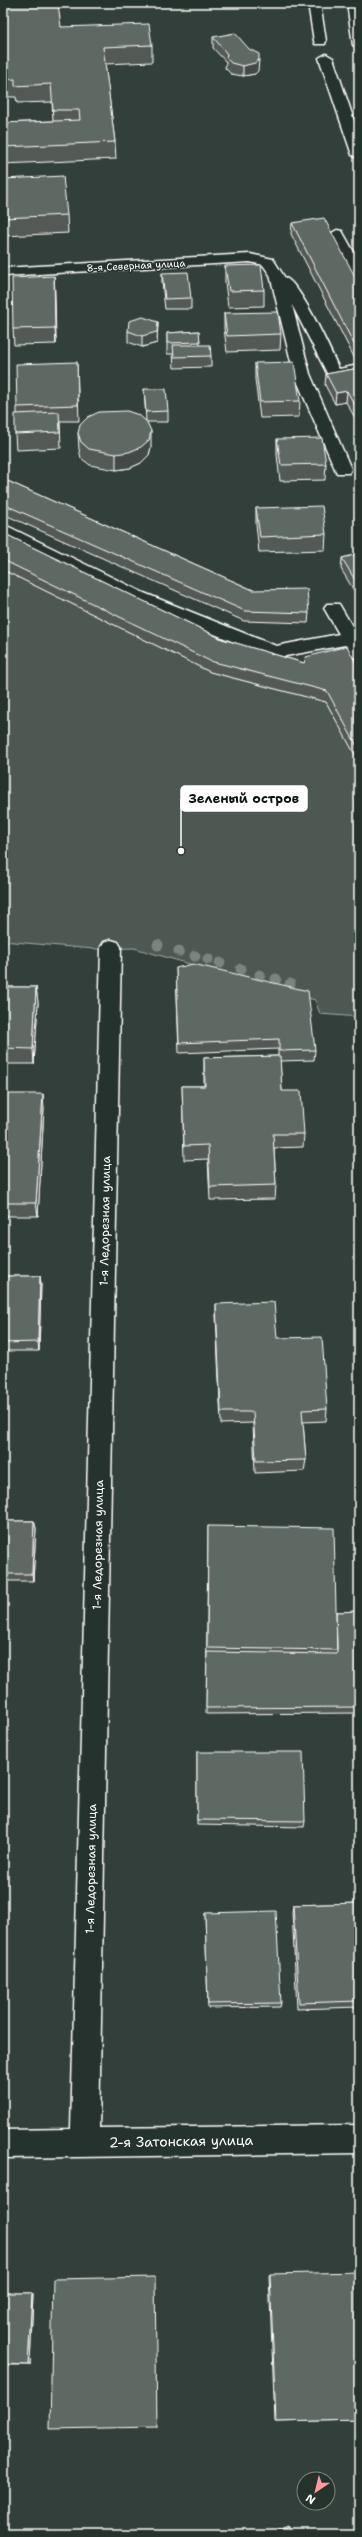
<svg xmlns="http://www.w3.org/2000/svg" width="362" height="2537" font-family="'Shantell Sans',sans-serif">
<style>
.green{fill:#4d5853;stroke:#a6aca9}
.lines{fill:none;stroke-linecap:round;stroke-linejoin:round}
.minor-casing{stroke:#fff;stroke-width:3}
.minor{fill:#26332d;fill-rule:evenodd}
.tree{fill:#7c8480}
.wall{fill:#525a56;stroke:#fff}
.shaded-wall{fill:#424a46;stroke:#fff}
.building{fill:#5f6964;stroke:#fff}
.labels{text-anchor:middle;stroke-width:3;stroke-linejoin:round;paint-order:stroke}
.far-street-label{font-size:10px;fill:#fff;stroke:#26332d}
.street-label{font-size:12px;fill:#fff;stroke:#26332d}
.near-street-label{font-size:14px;fill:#fff;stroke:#26332d}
.leader{fill:none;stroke:#fff;stroke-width:1.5}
.callout-dot{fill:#fff;stroke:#26332d;stroke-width:1.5}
.callout{fill:#fff;stroke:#fff;stroke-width:1.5}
.callout-label{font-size:13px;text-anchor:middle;font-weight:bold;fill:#111}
</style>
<rect width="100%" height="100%" fill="#333f3a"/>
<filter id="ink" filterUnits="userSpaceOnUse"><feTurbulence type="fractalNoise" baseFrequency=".025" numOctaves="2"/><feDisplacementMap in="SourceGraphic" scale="8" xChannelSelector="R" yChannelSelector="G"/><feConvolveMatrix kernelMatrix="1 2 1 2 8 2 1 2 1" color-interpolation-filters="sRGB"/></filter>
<g filter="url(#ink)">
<!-- green -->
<path class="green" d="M3 570 210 672 326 702 359 761V1017L320 1014 315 1000 134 948 94 949 3 941Z"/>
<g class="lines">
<!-- minor casing -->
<g class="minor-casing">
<path id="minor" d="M308 3H320L326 41 325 44H315L314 41Z
M347 3H359V49L353 45Z
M326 54 333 58 359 135V159L352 155 319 58Z
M337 230 342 231 359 261V279L352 275 330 234Z
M250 254 273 259 285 278C300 282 331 352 339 369L359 365V375L334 379 329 377 292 305 310 374 351 469 349 473H337L335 469 294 374 270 275 263 265 250 262 3 276V268Z
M3 524 144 593 276 646 339 634 324 608 327 604H339L359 638V659L353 657 345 645 275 658 269 656 132 601 3 536Z
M111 940 118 942 121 947 99 2128 359 2125V2153L3 2158V2130L71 2129 101 947 104 942Z"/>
</g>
<!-- minor -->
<use href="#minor" class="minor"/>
</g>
<!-- trees -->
<g class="tree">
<circle cx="158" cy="945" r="5.5"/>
<circle cx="179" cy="951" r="5.5"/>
<circle cx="195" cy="956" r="5.5"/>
<circle cx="208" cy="959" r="5.5"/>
<circle cx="220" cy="963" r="5.5"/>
<circle cx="241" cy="969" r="5.5"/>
<circle cx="260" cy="975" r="5.5"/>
<circle cx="276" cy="979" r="5.5"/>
<circle cx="290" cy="984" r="5.5"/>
</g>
<!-- wall -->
<path class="wall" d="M3 3 61 27 152 45V62L105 64 115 142 116 159 3 164V123L53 121 52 102 17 103 16 97H3Z
M213 37 258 71 255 74 243 76 231 74 225 68 226 62 213 48Z
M3 179 67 215 68 233 3 236 5 265H3Z
M292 223 359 284V360L356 361 291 234Z
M225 266 264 290V306L228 307 225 282Z
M162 273 191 298V309H165L162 283Z
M54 276 56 344 14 345 13 329Z
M224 313 281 334 280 350 227 352 224 329Z
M158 322 157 343 142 347 128 342V331Z
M199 331 200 345 211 356V367L174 368 173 354H167V333Z
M77 362 79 421H60L61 448 16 450 15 434 17 414V407Z
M255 363 300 401 299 417 260 418 255 379Z
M359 368V425L346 402 335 404 325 385 326 374Z
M144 389 168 411V422H147L151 447 149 455 141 463 130 468 116 470 90 465 81 458 79 449 78 433 146 421Z
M277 439 326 464 325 480 280 481 277 455Z
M3 479 253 590 309 613 308 623 244 621 3 514Z
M256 508 326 534 325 550 259 552 256 524Z
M3 533 222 639 304 663 359 669V762L326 702 210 672 3 570Z
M359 554V599L341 569 342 558Z
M176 968 315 1050 314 1060 280 1061 282 1091 304 1134 303 1147 274 1148 276 1185 275 1199 210 1200 208 1159 184 1160 182 1086H204V1058L278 1056V1049L179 1053Z
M3 987H36L38 1003 34 1064H3Z
M3 1094 44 1108 38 1216H3Z
M3 1276H40L41 1284 39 1351H3Z
M216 1304 277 1338 327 1409 326 1421 303 1422 306 1460 304 1471 255 1473 253 1423 221 1424 216 1316Z
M3 1521H34L36 1528 33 1581H3Z
M208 1526 336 1612 359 1611V1713L206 1714Z
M197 1752 305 1821 304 1827 197 1825Z
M359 1903V2007L297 2009 292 1912 293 1905Z
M205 1913 281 2003 280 2007 208 2008Z
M270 2274 359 2420 275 2422 269 2275Z
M3 2293H32L33 2295 30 2365H3Z
M288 2526 289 2527 291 2534H267Z"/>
<!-- shaded-wall -->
<path class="shaded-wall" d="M259 60 258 71 255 74 243 76V66Z
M54 276 55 292 56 344 55 328Z
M158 322 157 343 142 347V336Z
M359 349V360L356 361 357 350Z
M347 391 346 402 335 404 336 393Z
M151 431V447L149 455 141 463 130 468 116 470V454Z
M36 987 38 1003 34 1064 33 1049Z
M43 1094 44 1108 38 1216 36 1203Z
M40 1276 41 1284 39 1351 38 1342Z
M34 1521 36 1528 33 1581 32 1574Z
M32 2293 33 2295 30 2365H28Z"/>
<!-- building -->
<path class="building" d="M3 3H58L61 27 149 24 152 45 103 47 115 142 3 147V123L80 120 79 110H53L51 84 15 86V79L3 80Z
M235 33 249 49 259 54V60L255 63 243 66 231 63 226 57 227 54 213 37Z
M63 176 67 215 3 218V179Z
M324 218 359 284V349L357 350 292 223Z
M3 235 4 254H3Z
M261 265 264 290 229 291 225 266Z
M188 272 191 298 165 299 162 273Z
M54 276 55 328 13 329 12 278Z
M278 312 281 334 227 336 224 313Z
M143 317 158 322 157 332 142 336 128 331 129 321Z
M199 331 200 342 167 343V333Z
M173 345H210L211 356 174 357Z
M77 362 78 405 17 407 16 364Z
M294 362 300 401 260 402 255 363Z
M359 368V413L347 391 336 393 326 374Z
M144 389H166L168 411 146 412Z
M127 411 139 415 147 422 151 431 149 440 141 447 129 452 116 454 89 449 81 442 78 433 80 425 88 417 99 412Z
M59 412 60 432 15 434V414Z
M322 438 326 464 281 465 277 439Z
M3 479 253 590 307 589 309 613 245 611 3 504Z
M322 506 326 534 260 537 256 508Z
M3 533 222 639 304 663 306 657 347 646 359 669V750L327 691 210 661 3 560Z
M359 554V587L342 558Z
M193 964 308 991 315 1050 279 1051V1039L179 1043 176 968Z
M3 987H36L33 1049 3 1048Z
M280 1056 282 1091H301L304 1134H273L276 1185 210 1187 208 1145 184 1146 182 1086H205L204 1058Z
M3 1094H43L36 1203H3Z
M3 1276H40L38 1342 3 1343Z
M274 1302 277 1338 322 1337 327 1409 302 1410 306 1460 256 1461 253 1412H221L216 1304Z
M3 1521H34L32 1574H3Z
M208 1526 334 1528 337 1650 207 1648Z
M359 1611V1707L206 1708 207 1652 337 1654V1650L336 1612Z
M197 1752H303L305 1821 197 1820Z
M359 1903V2001L299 2003 293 1905Z
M276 1911 281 2003 208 2004 205 1913Z
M359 2272V2420L276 2422 270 2274Z
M155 2277 157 2427 50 2429 53 2279Z
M3 2293H32L28 2365 3 2364Z
M289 2527 291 2534H272Z"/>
</g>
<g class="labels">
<!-- far-street labels -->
<g class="far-street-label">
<text transform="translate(136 265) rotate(-3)" y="4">8-я Северная улица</text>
</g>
<!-- street labels -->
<g class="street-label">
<text transform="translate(105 1221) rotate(-89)" y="4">1-я Ледорезная улица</text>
<text transform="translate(98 1545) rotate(-89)" y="4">1-я Ледорезная улица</text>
<text transform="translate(91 1869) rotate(-89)" y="4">1-я Ледорезная улица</text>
</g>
<!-- near-street labels -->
<g class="near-street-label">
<text transform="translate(181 2141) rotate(-1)" y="5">2-я Затонская улица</text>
</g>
</g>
<!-- callouts -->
<path class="leader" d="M181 851L181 799"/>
<circle class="callout-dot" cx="181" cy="851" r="4"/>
<rect class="callout" x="181" y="786" width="126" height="25" rx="4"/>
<g class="callout-label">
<text x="244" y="803">Зеленый остров</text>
</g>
<!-- margin -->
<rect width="362" height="2537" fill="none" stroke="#26332d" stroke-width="16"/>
<rect x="8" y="8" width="346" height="2521" fill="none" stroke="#fff" stroke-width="1.5" filter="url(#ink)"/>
<!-- north arrow -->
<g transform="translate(316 2491) rotate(215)"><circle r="19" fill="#26332d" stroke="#7d8581"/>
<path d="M0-3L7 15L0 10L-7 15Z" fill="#ff9aa2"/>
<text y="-6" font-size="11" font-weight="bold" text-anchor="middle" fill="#ffffff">N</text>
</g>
</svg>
